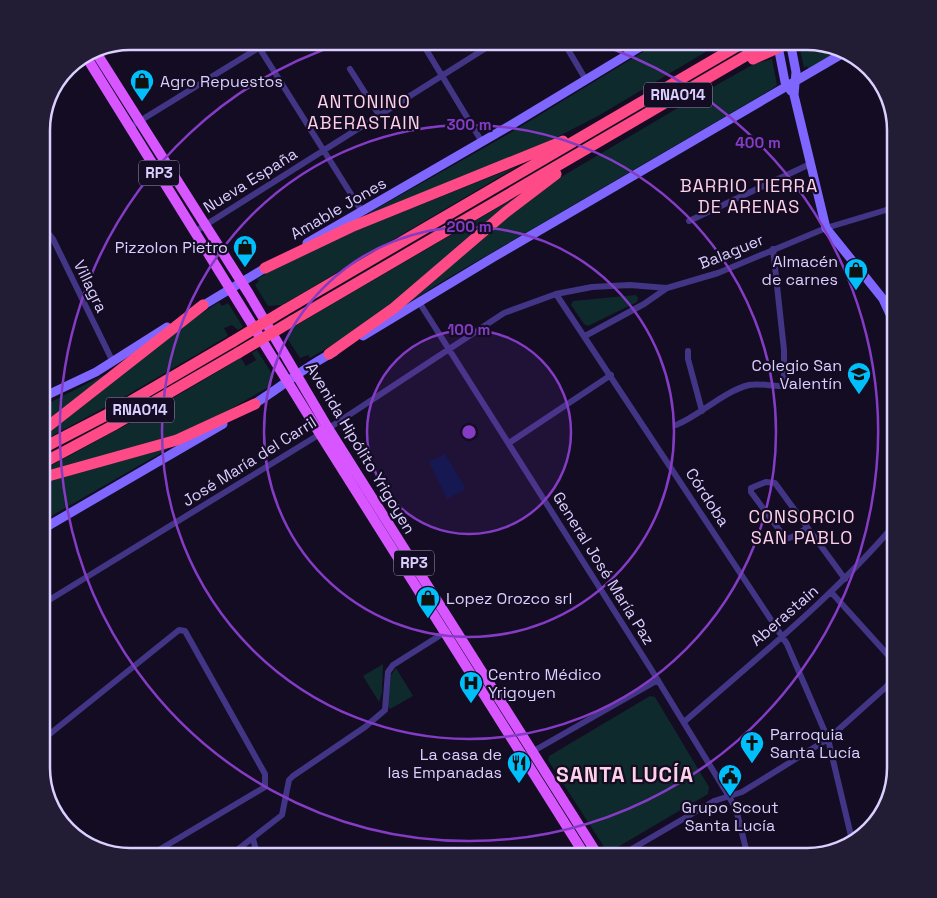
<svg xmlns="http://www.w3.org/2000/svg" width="937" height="898" font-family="'Space Grotesk',sans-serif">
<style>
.green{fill:#0f2a2d}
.water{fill:#071442}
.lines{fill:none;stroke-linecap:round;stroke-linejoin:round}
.street{stroke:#433585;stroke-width:6}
.secondary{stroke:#7e66ff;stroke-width:9}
.primary{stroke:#d756ff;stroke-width:10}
.highway{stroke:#ff4a88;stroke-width:11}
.highway-bridge{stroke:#ff4a88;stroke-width:11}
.ring{fill:none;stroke:#853cc5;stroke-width:2.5}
.labels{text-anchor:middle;stroke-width:4.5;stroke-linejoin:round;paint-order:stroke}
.shield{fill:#130c23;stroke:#9f94bd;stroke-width:1}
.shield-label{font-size:15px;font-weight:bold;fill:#dbcfff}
.poi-label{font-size:16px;fill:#dbcfff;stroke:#130c23;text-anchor:start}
.street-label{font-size:16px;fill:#dbcfff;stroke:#130c23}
.neighbourhood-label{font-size:18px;letter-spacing:1px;fill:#ffd1e8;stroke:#130c23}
.district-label{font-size:21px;font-weight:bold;letter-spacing:1px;fill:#ffd1e8;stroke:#130c23}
.rim{fill:none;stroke:#dbcfff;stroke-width:2.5}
.centre{fill:#853cc5;stroke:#130c23;stroke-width:2.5}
.ring-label{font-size:15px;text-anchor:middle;font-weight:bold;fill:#853cc5;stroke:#130c23;stroke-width:4.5;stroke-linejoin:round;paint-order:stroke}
</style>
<rect width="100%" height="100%" fill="#130c23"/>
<!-- green -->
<path class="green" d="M661 41H724L598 116 532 150 372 214 369 213 505 136Z
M806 41 843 49 808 69 807 66 804 68 799 45Z
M772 59 777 85 772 89 443 281 399 309 509 216 561 177 720 83 754 64Z
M518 166 282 305 268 306 255 285 259 281 257 279 307 250Z
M528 190C459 250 390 313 310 358L308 355 300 358 287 338 295 326Z
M636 295 638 298 637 302 588 326 584 324 571 305 573 301Z
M219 302 222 306 228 303 243 327 238 330 232 325 224 328 228 336 124 397 41 442V435L181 327Z
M257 350 274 377 270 381 272 385 194 430 41 474V471L141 417 241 358 246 366 256 360 252 353Z
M104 375 105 378 41 426V407Z
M167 448 168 449 41 522V483Z
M383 664 382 692 379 702 363 676Z
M396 668 413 696 390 709 387 706 391 675Z
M650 696 655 697 709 787 708 794 611 851 606 850 548 760 549 756Z"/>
<!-- water -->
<path class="water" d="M445 454 466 489 447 499 429 462Z"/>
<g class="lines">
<!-- street -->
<path class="street" d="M255 41 361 210
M421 41 482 142
M563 41 586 80
M350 69 379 115
M130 127 270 41
M689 221 810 164
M41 224 53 239 113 362
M196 231 497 41
M556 294 787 644 828 739 852 840
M419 302 651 669 728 795 736 809 748 857
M585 336 644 304 667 288 718 273 826 228 896 207
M688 351V359L702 411
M676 425C701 415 722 392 749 385 758 383 771 386 780 386L784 383V350L773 249
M509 443 611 375
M807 528 792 537 786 539 751 492V488L766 482 775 483 845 579
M831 592 896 664
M41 605 320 434 504 313 556 294 592 287 630 285 667 288
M684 722C757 658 833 597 896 523
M41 741 179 630 185 631 265 774V787L147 857
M523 757 658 680
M253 839 258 857
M305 854 306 857
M228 857 282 815 289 780 293 776 365 727 385 710 388 672 393 665 447 631
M618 857 714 801 742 792 828 739 886 687 896 674"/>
<!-- secondary -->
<path class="secondary" d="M777 41 785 82 791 91
M790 41 796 72 794 95 826 228 883 299 896 327
M307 243 511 125 650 41
M197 309 270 265
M363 336 494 257 847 51
M41 398 96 372 167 327
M251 406C279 389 304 367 334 352
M41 530 223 424"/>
<!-- primary -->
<path class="primary" d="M97 54 249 294 328 428 599 857
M87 58 320 434 586 857"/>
<!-- highway -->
<path class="highway" d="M265 268 351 227 563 141
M285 310 746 41
M292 321 771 41
M329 354 394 308 506 212 556 174
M41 432 203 305
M41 449 114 411 232 342
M41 464 112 426 238 353
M41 478 177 440 255 404"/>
<!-- highway-bridge -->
<path class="highway-bridge" d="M753 59 793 41
M232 342 285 310
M238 353 292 321"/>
</g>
<!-- distance rings -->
<circle cx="469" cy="432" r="102" fill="#853cc5" fill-opacity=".12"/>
<g class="ring">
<circle cx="469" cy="432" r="102"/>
<circle cx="469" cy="432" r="205"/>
<circle cx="469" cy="432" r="307"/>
<path d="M592 42A409 409 0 1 1 346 42"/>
</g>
<!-- icons -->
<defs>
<g id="shop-pin" transform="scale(1.25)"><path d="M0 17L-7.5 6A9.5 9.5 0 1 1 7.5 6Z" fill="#00bffa" stroke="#130c23"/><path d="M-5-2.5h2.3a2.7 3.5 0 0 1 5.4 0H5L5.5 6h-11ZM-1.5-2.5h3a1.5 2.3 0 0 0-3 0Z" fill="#111"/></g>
<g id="school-pin" transform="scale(1.25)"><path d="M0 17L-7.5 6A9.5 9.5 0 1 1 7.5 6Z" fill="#00bffa" stroke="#130c23"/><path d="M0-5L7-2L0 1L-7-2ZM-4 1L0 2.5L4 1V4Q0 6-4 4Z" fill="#111"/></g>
<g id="hospital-pin" transform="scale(1.25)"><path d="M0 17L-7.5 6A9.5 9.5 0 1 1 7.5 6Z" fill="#00bffa" stroke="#130c23"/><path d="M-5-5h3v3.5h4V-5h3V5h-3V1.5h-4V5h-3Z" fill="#111"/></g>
<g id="church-pin" transform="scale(1.25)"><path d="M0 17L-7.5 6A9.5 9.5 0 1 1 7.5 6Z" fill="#00bffa" stroke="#130c23"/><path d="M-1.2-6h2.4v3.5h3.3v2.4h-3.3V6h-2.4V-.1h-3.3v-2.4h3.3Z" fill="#111"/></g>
<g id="restaurant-pin" transform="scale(1.25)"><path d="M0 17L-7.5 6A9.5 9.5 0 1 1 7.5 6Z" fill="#00bffa" stroke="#130c23"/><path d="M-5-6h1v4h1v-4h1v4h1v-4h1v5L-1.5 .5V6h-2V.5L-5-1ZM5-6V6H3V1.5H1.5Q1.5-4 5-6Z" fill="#111"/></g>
<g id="civic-pin" transform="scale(1.25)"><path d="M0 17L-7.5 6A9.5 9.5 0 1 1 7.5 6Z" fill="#00bffa" stroke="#130c23"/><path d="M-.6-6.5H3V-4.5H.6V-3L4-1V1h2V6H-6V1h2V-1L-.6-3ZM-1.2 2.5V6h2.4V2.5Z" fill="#111"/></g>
</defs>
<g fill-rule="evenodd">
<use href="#shop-pin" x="142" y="81"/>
<use href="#shop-pin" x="245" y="247"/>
<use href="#shop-pin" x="856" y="270"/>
<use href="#school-pin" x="859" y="374"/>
<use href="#shop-pin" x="428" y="598"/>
<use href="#hospital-pin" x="471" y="683"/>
<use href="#church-pin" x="752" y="743"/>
<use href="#restaurant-pin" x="519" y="763"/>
<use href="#civic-pin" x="730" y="776"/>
</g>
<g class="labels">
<!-- shield labels -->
<g class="shield">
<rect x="644" y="82.5" width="68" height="25" rx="4"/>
<rect x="139" y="160.5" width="40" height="25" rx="4"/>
<rect x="106" y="397.5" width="68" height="25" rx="4"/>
<rect x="394" y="550.5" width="40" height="25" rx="4"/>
</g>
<g class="shield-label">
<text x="678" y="100">RNA014</text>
<text x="159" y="178">RP3</text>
<text x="140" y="415">RNA014</text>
<text x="414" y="568">RP3</text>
</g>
<!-- poi labels -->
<g class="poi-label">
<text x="160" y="87">Agro Repuestos</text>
<text x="228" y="253" text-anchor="end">Pizzolon Pietro</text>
<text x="838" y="267" text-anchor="end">Almacén<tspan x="838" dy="18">de carnes</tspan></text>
<text x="842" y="371" text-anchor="end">Colegio San<tspan x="842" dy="18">Valentín</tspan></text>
<text x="446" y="604">Lopez Orozco srl</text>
<text x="488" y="680">Centro Médico<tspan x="488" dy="18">Yrigoyen</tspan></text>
<text x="770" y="740">Parroquia<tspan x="770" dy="18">Santa Lucía</tspan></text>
<text x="502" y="760" text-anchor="end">La casa de<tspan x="502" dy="18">las Empanadas</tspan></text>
<text x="730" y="813" text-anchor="middle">Grupo Scout<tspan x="730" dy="18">Santa Lucía</tspan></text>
</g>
<!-- street labels -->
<g class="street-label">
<text transform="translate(250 180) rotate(-32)" y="6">Nueva España</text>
<text transform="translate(338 208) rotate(-30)" y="6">Amable Jones</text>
<text transform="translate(731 251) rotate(-22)" y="6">Balaguer</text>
<text transform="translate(91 286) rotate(64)" y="6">Villagra</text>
<text transform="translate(361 448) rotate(59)" y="6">Avenida Hipólito Yrigoyen</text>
<text transform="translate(249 461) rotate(-32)" y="6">José María del Carril</text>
<text transform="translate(708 497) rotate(57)" y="6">Córdoba</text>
<text transform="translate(604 568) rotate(58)" y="6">General José María Paz</text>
<text transform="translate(784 615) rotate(-41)" y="6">Aberastain</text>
</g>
<!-- neighbourhood labels -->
<g class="neighbourhood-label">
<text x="364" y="108">ANTONINO<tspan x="364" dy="21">ABERASTAIN</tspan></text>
<text x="749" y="192">BARRIO TIERRA<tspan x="749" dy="21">DE ARENAS</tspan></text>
<text x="802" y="523">CONSORCIO<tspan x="802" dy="21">SAN PABLO</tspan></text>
</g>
<!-- district labels -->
<g class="district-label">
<text x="625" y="782">SANTA LUCÍA</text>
</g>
</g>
<!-- crop -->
<path d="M0 0H937V898H0ZM130 50H807A80 80 0 0 1 887 130V768A80 80 0 0 1 807 848H130A80 80 0 0 1 50 768V130A80 80 0 0 1 130 50Z" fill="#231c35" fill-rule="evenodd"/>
<path class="rim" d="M130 50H807A80 80 0 0 1 887 130V768A80 80 0 0 1 807 848H130A80 80 0 0 1 50 768V130A80 80 0 0 1 130 50Z"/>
<circle cx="469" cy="432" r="8" class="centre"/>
<g class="ring-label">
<text x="469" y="130">300 m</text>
<text x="758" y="148">400 m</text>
<text x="469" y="232">200 m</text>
<text x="469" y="335">100 m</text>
</g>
</svg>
